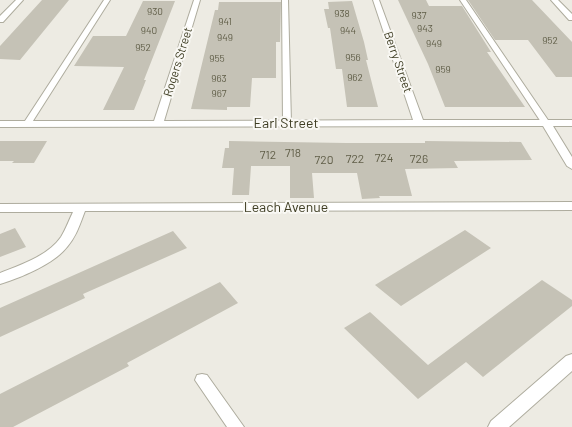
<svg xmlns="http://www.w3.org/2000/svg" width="572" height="427" font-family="Barlow,sans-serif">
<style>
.building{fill:#c5c2b6}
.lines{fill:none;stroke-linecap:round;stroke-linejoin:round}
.service-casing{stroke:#aeac9e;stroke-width:2}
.minor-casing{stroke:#aeac9e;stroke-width:2}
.service{fill:#fff;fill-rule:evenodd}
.minor{fill:#fff;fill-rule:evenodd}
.labels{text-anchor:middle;stroke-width:4;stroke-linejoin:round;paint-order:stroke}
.far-number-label{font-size:10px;fill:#605e48}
.far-street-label{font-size:12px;fill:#3e3d23;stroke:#f9f8f4}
.number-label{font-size:12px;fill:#605e48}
.street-label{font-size:14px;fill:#3e3d23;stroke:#f9f8f4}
</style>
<rect width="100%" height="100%" fill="#edebe3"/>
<!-- building -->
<path class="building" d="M42 0H69L20 60 0 59V46Z
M398 0H426L429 6H462L491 52H487L525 107H445L428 64Z
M468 0H532L572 42V77H556L528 40H495Z
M143 1H175L144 80H146L134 110H103L124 67 74 66 93 36H126Z
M352 1 364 42 368 60H366L378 107H347L342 69H336L330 28H328L324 9H329L328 2Z
M219 2H281L280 42H276V78H252L250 107H227V110L191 109 215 10H218Z
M0 141H47L34 163H12L14 161H0Z
M229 141 346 143H425V141L521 142 532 160 454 161 458 168 405 169 412 196H379L380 198 362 199 357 173H312L314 198H290V166H251L249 195H232L234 168H222L225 148H229Z
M15 228 26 247 0 257V234Z
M465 230 491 248 401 306 375 285Z
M173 231 187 248 83 294 85 298 0 337V308Z
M542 280 572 300V306L483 377 466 362 418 399 344 328 370 312 428 365Z
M220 282 238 303 127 363 129 366 13 427H0V394Z"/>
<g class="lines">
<!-- service casing -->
<g class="service-casing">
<path id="service" d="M104 0H110L31 124 30 126H24L23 124Z
M282 0H288L291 123 287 126 283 123Z
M460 0H466L550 123 549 125H543Z
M202 374 207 375 244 427H227L195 380 197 375Z"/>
</g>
<!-- minor casing -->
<g class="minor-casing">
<path id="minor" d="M16 0H23L3 22H0V16Z
M194 0H200L164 121 413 120 373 0H379L423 120H572V126H553L572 157V169L567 166 543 126 0 127V121H154Z
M551 0H558L572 14V20H569Z
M572 202V210L85 211C80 224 76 237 67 247 54 264 20 278 0 284V273C20 265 48 256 61 237 66 229 69 220 73 212H0V204Z
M572 354V371L509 427H488L491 421 566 356Z"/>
</g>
<!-- service -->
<use href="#service" class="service"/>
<!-- minor -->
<use href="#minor" class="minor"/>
</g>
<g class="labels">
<!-- far-number labels -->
<g class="far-number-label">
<text x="155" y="15">930</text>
<text x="342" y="17">938</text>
<text x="419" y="19">937</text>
<text x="225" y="25">941</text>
<text x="425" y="32">943</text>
<text x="149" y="34">940</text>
<text x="348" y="34">944</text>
<text x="225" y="41">949</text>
<text x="550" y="44">952</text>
<text x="434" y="47">949</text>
<text x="143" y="51">952</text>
<text x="353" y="61">956</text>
<text x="217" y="62">955</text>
<text x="443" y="73">959</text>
<text x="355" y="81">962</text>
<text x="219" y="82">963</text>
<text x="219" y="97">967</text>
</g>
<!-- far-street labels -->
<g class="far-street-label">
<text transform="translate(178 62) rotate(-73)" y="4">Rogers Street</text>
<text transform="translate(398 62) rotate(71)" y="4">Berry Street</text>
</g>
<!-- number labels -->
<g class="number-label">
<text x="293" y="157">718</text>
<text x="268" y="159">712</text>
<text x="384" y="162">724</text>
<text x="355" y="163">722</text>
<text x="419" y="163">726</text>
<text x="324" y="164">720</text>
</g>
<!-- street labels -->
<g class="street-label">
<text x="286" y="128">Earl Street</text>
<text x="286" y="212">Leach Avenue</text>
</g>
</g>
</svg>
